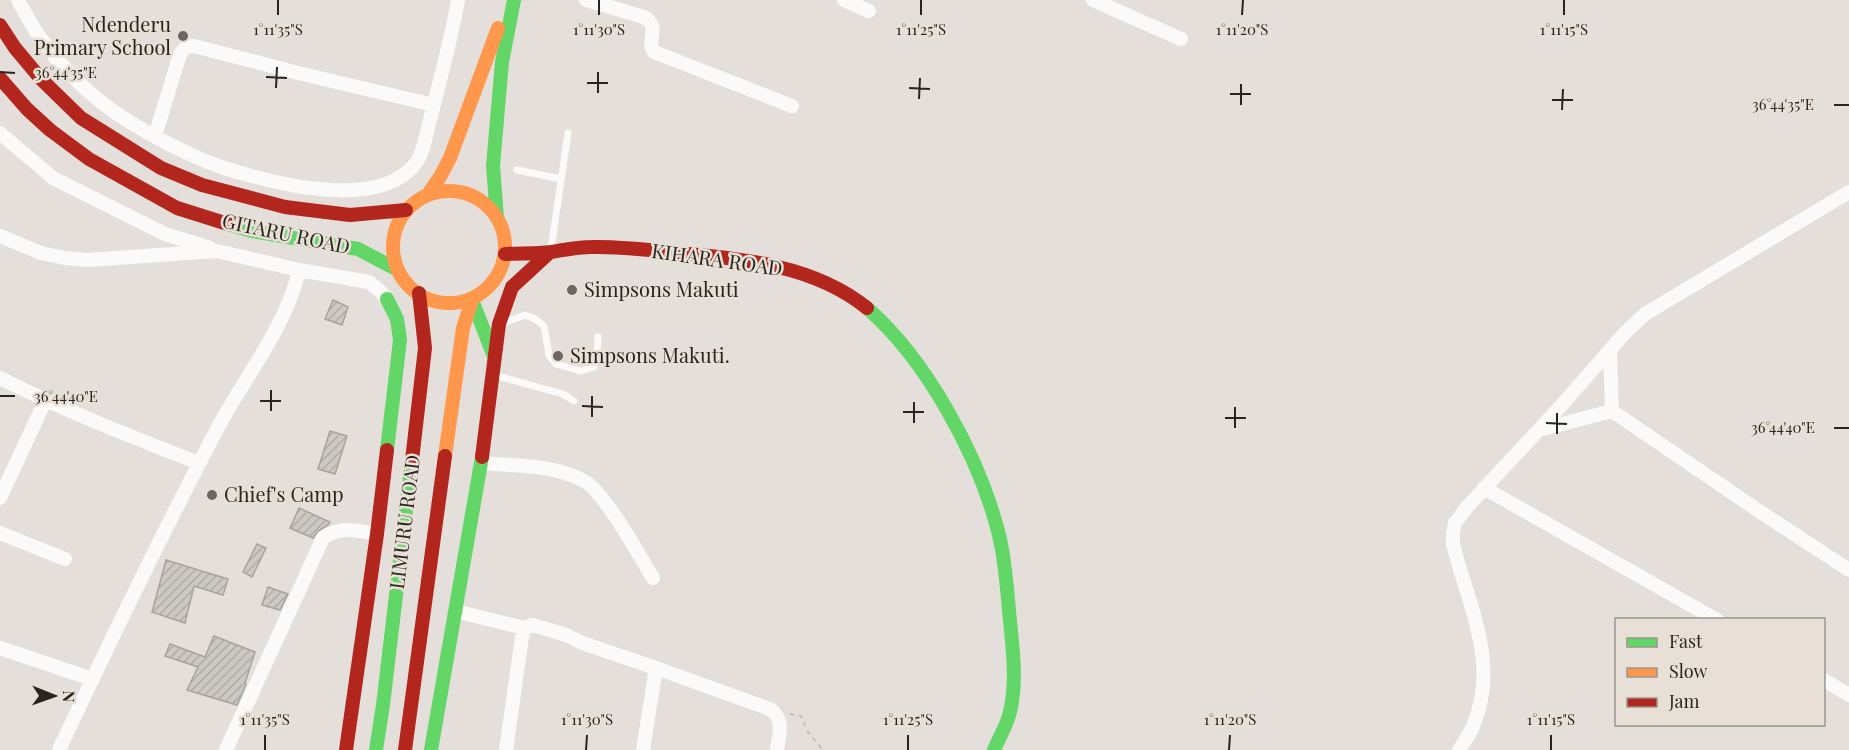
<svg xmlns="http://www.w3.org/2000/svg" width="1849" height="750" font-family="'Playfair Display',serif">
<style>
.building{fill:url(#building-hatch);stroke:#a6a39f;stroke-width:1.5}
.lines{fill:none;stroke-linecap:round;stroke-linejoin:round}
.path{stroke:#c1bfbc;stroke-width:2;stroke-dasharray:4.5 4.5;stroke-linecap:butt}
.lane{stroke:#fbfaf9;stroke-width:7}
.street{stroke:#fbfaf9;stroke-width:14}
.fast{stroke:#63d668;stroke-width:14}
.slow{stroke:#ff974d;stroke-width:14}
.jam{stroke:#b3261e;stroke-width:14}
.ticks{fill:none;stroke:#282521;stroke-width:2}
.poi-dot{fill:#6a6662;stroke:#e8e0d6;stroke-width:2}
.labels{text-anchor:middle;stroke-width:5;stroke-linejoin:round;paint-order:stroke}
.poi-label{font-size:20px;fill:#282521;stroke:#e8e0d6;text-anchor:start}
.street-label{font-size:20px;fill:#282521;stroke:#e8e0d6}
.ticks-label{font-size:15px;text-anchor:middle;fill:#282521;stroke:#e8e0d6;stroke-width:5;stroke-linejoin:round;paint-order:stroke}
</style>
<defs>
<pattern id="building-hatch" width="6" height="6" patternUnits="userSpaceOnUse" patternTransform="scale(1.5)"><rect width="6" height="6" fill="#ccc8c4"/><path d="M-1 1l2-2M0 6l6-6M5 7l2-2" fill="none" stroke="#afaca8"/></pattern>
</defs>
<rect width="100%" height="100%" fill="#e4dfda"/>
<!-- building -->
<path class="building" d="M333 300 348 307 342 325 325 319Z
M330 431 347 436 335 474 318 469Z
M299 508 330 522 328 525 318 531 313 538 290 528Z
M257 544 266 548 252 577 243 572Z
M166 560 228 579 223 595 194 586 185 623 152 612Z
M268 587 288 594 280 610 262 605Z
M214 636 255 652 245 683 246 684 237 705 187 690 198 667 165 656 170 644 205 657Z"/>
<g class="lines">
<!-- path -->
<path class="path" d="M790 714 801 716 808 732 823 750"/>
<!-- lane -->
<path class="lane" d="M517 170 561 179
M551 249 568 133
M501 324 525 315 535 319 544 326 549 355 556 364 581 371 594 367 597 355 598 337
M494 375 563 394 574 401"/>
<!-- street -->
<path class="street" d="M18 0C25 13 32 27 41 39 58 62 78 84 101 102 134 128 193 159 234 171 281 185 380 210 416 163 424 152 426 133 430 120 440 80 451 40 458 0
M586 0 644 17C662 28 645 39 654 52L792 106
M844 0 869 11
M1093 0 1181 39
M0 133 53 178 165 234 210 248
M155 136 180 54 186 47 194 46 298 73 434 105
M0 236 41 253 65 258 87 260 217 251 299 270 369 282 380 291 387 299
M1610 350 1612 411
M0 378C65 411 132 437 199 463
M1539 430 1612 411 1759 511 1849 570
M481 463C515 466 555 464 586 482 606 495 639 555 653 578
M1484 488 1717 620
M0 498 45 401
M0 533 65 559
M455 611 524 628
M0 648 92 679
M656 668 770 709C785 720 779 734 777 750
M1824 680 1849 695
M59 750C109 643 161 536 216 431 243 379 286 328 299 270
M226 750 323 538C341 525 357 531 377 534
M506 750 522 637 524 628 533 625 566 635 585 644 656 668 643 750
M1459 750C1464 742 1470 734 1473 726 1500 663 1468 605 1453 544V533L1455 523 1467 507 1559 408 1624 334 1645 314 1849 192"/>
<!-- fast -->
<path class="fast" d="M497 218 493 166 502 62 514 0
M231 225 252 231 358 249 398 270
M472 300 493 354
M867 308C927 360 980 458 999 535 1006 563 1007 592 1010 621 1013 651 1017 682 1010 712 1007 725 999 738 994 750
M387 450 400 340 397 319 387 299
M376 750 383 705 412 460
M431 750 482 457"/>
<!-- slow -->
<path class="slow" d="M393 247a56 56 0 1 1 112 0a56 56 0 1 1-112 0Z
M428 194 440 177 450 158 498 28
M445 456 463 328 472 300"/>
<!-- jam -->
<path class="jam" d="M0 25 15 48 41 79 81 118 161 168 202 185 285 207 350 215 406 210
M0 78 27 109 50 130 89 159 177 208 231 225
M505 254C520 253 536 254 551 252 564 250 577 247 591 247 620 246 649 250 678 253 743 259 814 265 867 308
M482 457 499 324 512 287 550 252
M412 460 425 348 419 293
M346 750 377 534 387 450
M405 750 445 456"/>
</g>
<!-- ticks -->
<path class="ticks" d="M278 15V0M599 15V0M921 15V0M1242 15 1243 0M1564 15V0M0 72 15 73M266 77 287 78M587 83H608M276 88 277 67M909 88 930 89M598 93V72M1230 94H1251M919 99 920 78M1552 100H1573M1241 105V84M1834 105H1849M1562 110 1563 89M0 396H15M260 401H281M582 406 603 407M271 411V390M903 412H924M592 417V396M1225 418H1246M914 423V402M1546 423 1567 424M1235 428V407M1834 428H1849M1557 434V413M265 750V735M586 750 587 735M908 750V735M1229 750 1230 735M1551 750V735"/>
<!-- markers -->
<g class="poi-dot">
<circle cx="183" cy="36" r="6"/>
<circle cx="572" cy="290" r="6"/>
<circle cx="558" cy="356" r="6"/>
<circle cx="212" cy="495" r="6"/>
</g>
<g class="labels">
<!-- poi labels -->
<g class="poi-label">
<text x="171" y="32" text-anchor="end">Ndenderu<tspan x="171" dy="23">Primary School</tspan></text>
<text x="584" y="297">Simpsons Makuti</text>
<text x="570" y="363">Simpsons Makuti.</text>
<text x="224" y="502">Chief's Camp</text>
</g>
<!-- street labels -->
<g class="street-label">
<text transform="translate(286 234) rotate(12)" y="7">GITARU ROAD</text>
<text transform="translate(717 260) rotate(8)" y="7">KIHARA ROAD</text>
<text transform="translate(405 522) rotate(-83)" y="7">LIMURU ROAD</text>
</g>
</g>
<g class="ticks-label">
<text x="278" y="35">1°11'35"S</text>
<text x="599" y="35">1°11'30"S</text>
<text x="921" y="35">1°11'25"S</text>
<text x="1242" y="35">1°11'20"S</text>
<text x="1564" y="35">1°11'15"S</text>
<text x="66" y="78">36°44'35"E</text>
<text x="1783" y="110">36°44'35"E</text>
<text x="66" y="402">36°44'40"E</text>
<text x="1783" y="433">36°44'40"E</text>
<text x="265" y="725">1°11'35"S</text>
<text x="587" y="725">1°11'30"S</text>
<text x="908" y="725">1°11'25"S</text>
<text x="1230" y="725">1°11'20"S</text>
<text x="1551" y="725">1°11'15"S</text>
</g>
<!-- legend -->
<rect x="1615" y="618" width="210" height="108" fill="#e8e0d6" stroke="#9b958e" stroke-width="1.5"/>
<rect x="1627" y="638" width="30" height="9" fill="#63d668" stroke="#9b958e" stroke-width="1.5"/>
<text x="1669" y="648" font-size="18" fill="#282521">Fast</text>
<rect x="1627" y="668" width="30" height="9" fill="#ff974d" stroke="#9b958e" stroke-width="1.5"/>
<text x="1669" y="678" font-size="18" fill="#282521">Slow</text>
<rect x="1627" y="698" width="30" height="9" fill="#b3261e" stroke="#9b958e" stroke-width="1.5"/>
<text x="1669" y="708" font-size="18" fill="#282521">Jam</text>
<!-- north arrow -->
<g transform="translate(54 696) rotate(91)" stroke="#e8e0d6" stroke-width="4.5" paint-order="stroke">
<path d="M0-4.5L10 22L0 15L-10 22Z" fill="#282521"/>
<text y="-9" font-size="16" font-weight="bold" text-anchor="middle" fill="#282521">N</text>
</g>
</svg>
